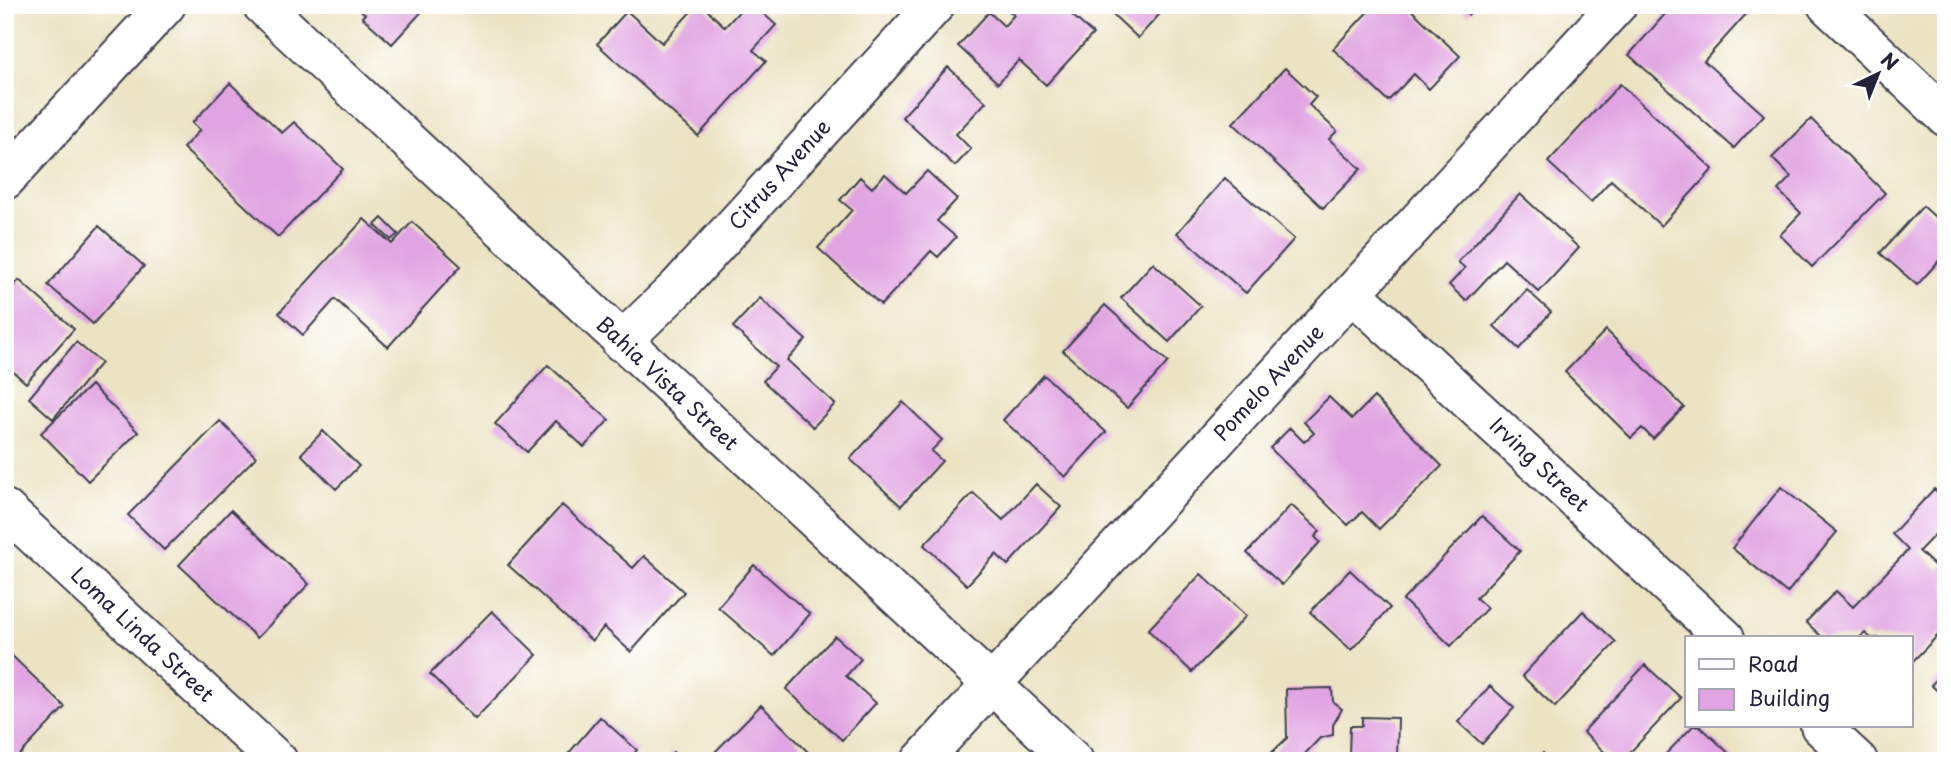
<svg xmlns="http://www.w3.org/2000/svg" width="1951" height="766" font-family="'Playpen Sans',sans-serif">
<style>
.building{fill:#e1a4e2}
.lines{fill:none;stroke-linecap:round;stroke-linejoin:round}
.minor-casing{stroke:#403f4f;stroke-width:42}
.minor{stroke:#fff;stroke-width:38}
.labels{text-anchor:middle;stroke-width:5;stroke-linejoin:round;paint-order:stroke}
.street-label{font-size:21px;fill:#22223b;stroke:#fff}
</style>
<rect width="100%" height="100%" fill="#fff"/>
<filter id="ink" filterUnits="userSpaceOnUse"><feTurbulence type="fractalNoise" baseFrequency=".0143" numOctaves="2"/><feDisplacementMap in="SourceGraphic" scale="14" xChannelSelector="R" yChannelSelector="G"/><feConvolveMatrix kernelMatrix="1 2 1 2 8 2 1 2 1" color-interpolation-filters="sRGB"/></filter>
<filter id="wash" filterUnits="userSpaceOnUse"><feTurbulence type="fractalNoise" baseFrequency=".00686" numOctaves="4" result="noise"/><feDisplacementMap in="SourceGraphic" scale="28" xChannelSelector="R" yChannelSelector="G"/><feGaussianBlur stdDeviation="1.57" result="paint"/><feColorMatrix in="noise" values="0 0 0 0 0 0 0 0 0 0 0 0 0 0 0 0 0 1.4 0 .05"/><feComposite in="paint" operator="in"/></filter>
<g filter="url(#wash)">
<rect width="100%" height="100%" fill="#ece3c3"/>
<g id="blocks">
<!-- building -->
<path class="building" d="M355 5H428L392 44 362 17 365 14Z
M697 5H702L725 27 745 5H754L776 25 753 50 766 61 698 136 597 44 627 11 662 43Z
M1007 5H1061L1093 34 1046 85 1019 60 998 83 958 46 989 12 1004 26 1014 15 1005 7Z
M1103 5H1168L1138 38Z
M1374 5H1406L1460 56 1429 89 1414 74 1388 101 1333 49Z
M1457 5H1477L1468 15Z
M1673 5H1741L1748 12 1704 61 1764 115 1734 148 1629 55Z
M948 67 986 102 956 134 971 149 955 166 902 117Z
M1285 68 1316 97 1309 105 1337 131 1329 139 1361 169 1323 208 1233 123Z
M230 83 282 133 294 122 343 169 278 237 183 148 200 130 192 123Z
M1620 84 1713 169 1661 226 1611 180 1591 202 1548 162Z
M1811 119 1885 193 1812 267 1780 235 1801 213 1778 190 1791 177 1772 158Z
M927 171 957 199 937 221 956 237 938 257 931 251 881 305 818 248 852 210 840 200 860 177 872 188 885 174 906 193Z
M1225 178 1294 239 1246 293 1177 233Z
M1520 194 1579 248 1539 292 1504 260 1466 301 1449 285 1465 268 1458 262Z
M1923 206 1946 227V253L1917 285 1880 253Z
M382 218 398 234 391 240 375 225Z
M364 219 392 244 412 222 461 266 388 347 335 299 303 335 279 313Z
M99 226 144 266 93 324 48 285Z
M1153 263 1201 306 1169 342 1121 298Z
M19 280 74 329 26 383 8 367 5 370V296Z
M1527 290 1551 312 1519 349 1494 326Z
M760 298 806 340 787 360 835 404 813 427 763 381 776 367 733 327Z
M1105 305 1168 362 1127 408 1063 351Z
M1606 330 1684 407 1653 439 1642 428 1631 438 1565 372Z
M76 342 101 363 53 419 29 398Z
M548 365 609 420 584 447 556 421 527 452 495 424Z
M1044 375 1106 432 1065 477 1003 420Z
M91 385 138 432 88 481 41 433Z
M1329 397 1352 419 1374 397 1442 466 1379 529 1362 512 1348 525 1270 448 1290 428 1304 442 1314 433 1304 422Z
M903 402 942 440 931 451 942 461 901 506 850 459Z
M220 421 256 457 164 550 128 515Z
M323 431 359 466 336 489 301 454Z
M1036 484 1061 507 1008 565 996 554 967 585 924 545 973 493 1003 520Z
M1781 487 1837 532 1787 593 1732 548Z
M1934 489 1946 500V523L1919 551 1939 570 1946 562V627L1911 663V638H1871L1865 633 1859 638H1823L1806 622 1836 591 1853 607 1908 550 1892 534Z
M562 505 633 568 644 556 684 592 631 652 604 627 592 641 508 565Z
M1291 505 1320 531 1315 537 1320 542 1282 585 1247 553Z
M231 510 309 584 257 638 179 565Z
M1482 516 1520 551 1476 598 1487 608 1451 646 1403 600Z
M754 565 810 614 774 656 718 607Z
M1350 570 1390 608 1351 650 1310 612Z
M1201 574 1246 616 1192 672 1148 630Z
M492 611 537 655 475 719 430 674Z
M1583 611 1616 642 1555 707 1522 676Z
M835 636 861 659 846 676 876 703 842 740 786 689Z
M5 649 65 707 14 761H5Z
M1645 665 1681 698 1622 761H1614L1583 732Z
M1946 670V699L1931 685Z
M1490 686 1514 708 1482 744 1458 722Z
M1332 688 1333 702 1342 709 1333 725V735L1320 738 1300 759 1302 761H1263L1287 738 1286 689Z
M761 705 811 755 805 761H723L714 753Z
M600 717 637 750 628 761H562Z
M1362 717 1398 718 1397 758 1349 756 1350 726H1362Z
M1693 726H1700L1737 761H1659Z
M673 752 682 761H665Z
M1543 753 1551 761H1536Z"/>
</g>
</g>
<g filter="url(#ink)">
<use href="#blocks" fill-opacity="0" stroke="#403f4f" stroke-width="2"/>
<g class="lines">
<!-- minor casing -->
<g class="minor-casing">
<path id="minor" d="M262 5 1074 761
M1827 5 1946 117
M5 180 166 5
M1352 293 1725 638
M621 342 678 287 935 5
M5 509 278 761
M1820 726 1858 761
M921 761 1617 5"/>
</g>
<!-- minor -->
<use href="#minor" class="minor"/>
</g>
</g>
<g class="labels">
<!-- street labels -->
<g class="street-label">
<text transform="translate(780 175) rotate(-48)" y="7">Citrus Avenue</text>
<text transform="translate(1269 383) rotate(-47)" y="7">Pomelo Avenue</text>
<text transform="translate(667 384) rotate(43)" y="7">Bahia Vista Street</text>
<text transform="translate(1539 465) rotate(43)" y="7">Irving Street</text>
<text transform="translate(142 635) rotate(43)" y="7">Loma Linda Street</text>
</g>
</g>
<!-- margin -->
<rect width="1951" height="766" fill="none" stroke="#fff" stroke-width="28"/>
<!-- legend -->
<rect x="1685" y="636" width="228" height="91" fill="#ffffff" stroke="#a7a7b1" stroke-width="2"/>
<rect x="1699" y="659" width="35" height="10" fill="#ffffff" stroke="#a7a7b1" stroke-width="2"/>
<text x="1748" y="672" font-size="21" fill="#22223b">Road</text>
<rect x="1699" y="689" width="35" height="21" fill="#e1a4e2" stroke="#a7a7b1" stroke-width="2"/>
<text x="1748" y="706" font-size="21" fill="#22223b">Building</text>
<!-- north arrow -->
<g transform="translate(1878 74) rotate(43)" stroke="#ffffff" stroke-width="5" paint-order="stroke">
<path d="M0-5L12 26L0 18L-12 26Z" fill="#22223b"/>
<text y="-10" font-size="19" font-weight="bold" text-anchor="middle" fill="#22223b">N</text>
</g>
</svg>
